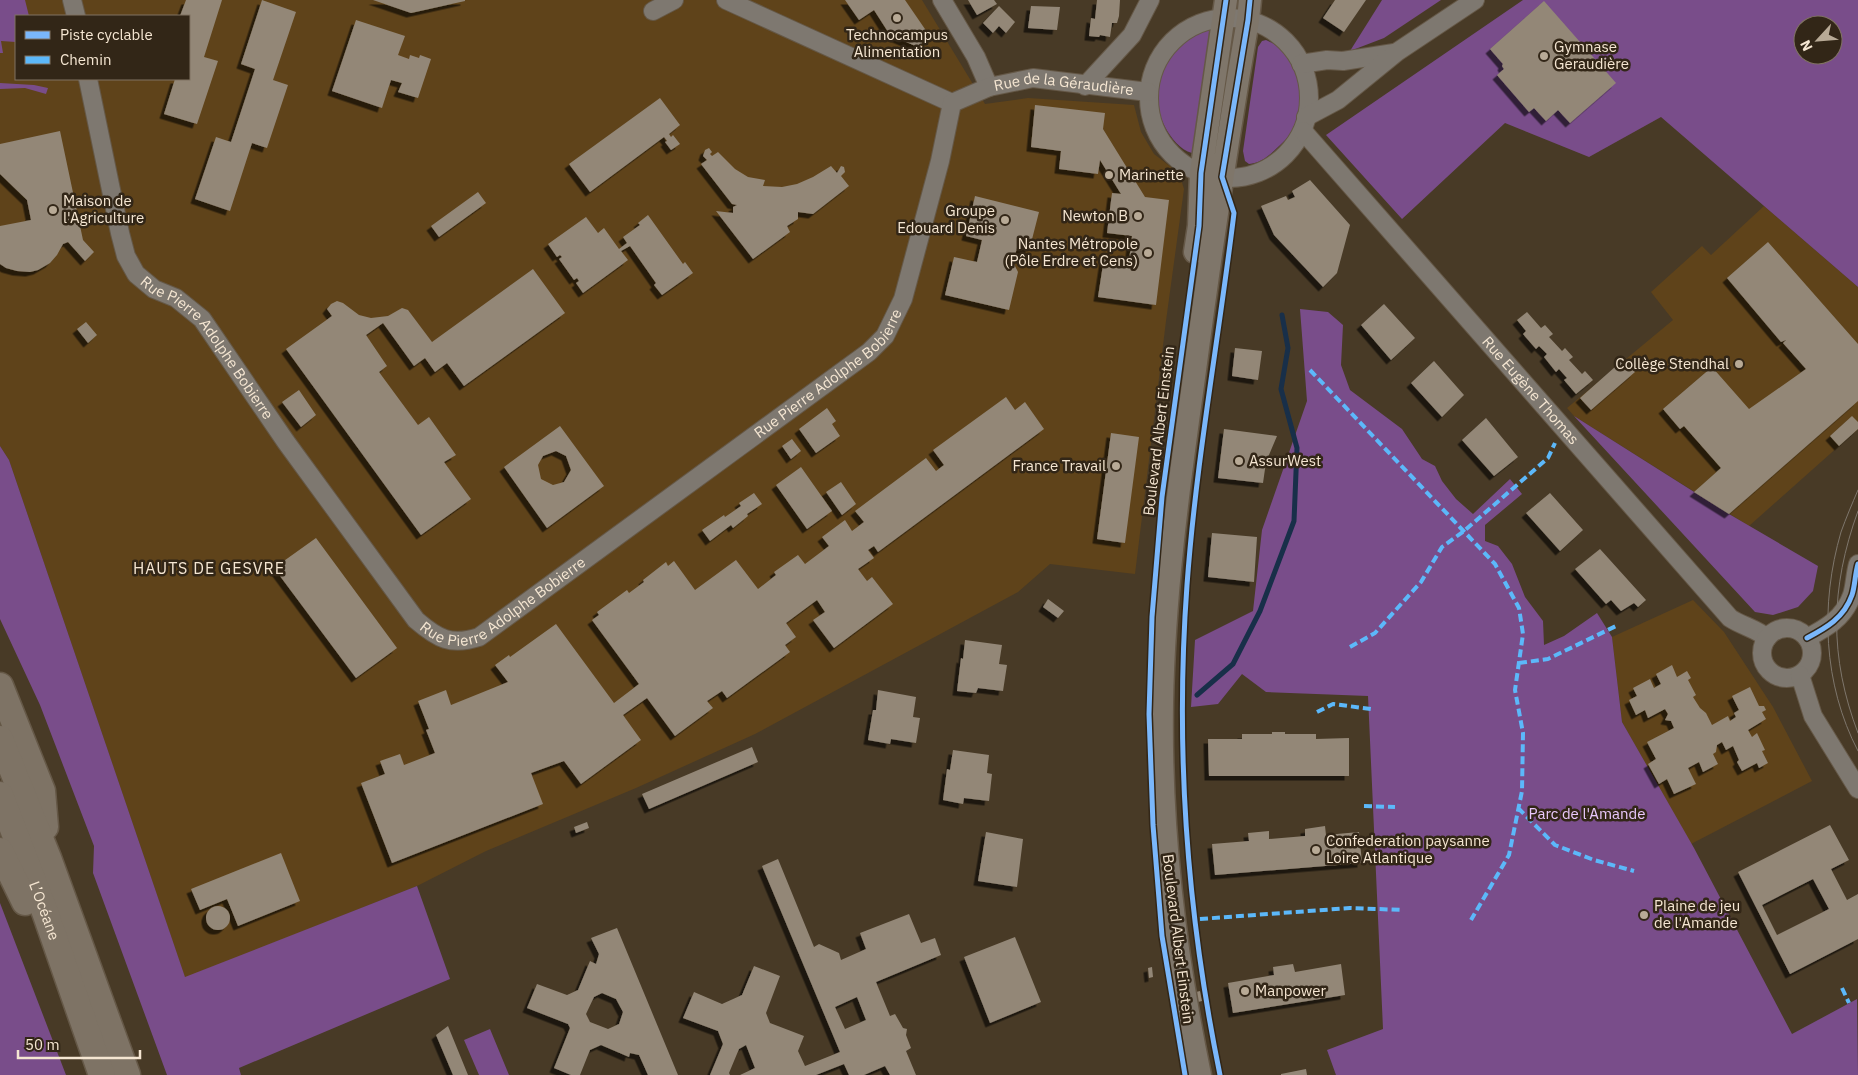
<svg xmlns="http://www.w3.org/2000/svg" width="1858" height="1075" font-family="'IBM Plex Sans',sans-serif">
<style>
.built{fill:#5f431a;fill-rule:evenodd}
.green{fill:#794d8a;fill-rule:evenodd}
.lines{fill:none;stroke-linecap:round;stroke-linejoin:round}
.stream{stroke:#182f49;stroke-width:5}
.building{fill:#938777;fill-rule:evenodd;filter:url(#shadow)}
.minor-casing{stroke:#655847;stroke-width:20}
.major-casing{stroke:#655847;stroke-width:25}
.highway-casing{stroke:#655847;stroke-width:29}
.minor{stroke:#7e7870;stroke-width:18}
.major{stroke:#7f766a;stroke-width:22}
.highway{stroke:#7e7365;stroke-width:26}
.tram{stroke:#7e766c;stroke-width:1}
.quiet{stroke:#5cb8fa;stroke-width:4;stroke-dasharray:8 4;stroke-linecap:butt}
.cycleway-casing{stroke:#322617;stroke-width:8}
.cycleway{stroke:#7ab7fb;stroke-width:5}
.poi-dot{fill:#b8aa96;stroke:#322617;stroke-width:2}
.labels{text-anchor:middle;stroke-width:5;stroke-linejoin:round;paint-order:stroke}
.poi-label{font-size:15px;fill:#f5e6d2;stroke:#322617;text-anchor:start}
.street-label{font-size:15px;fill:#f5e6d2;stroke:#322617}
.park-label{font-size:15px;fill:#e9c8fc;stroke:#322617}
.neighbourhood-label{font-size:16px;letter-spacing:1px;fill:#f5e6d2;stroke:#322617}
</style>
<defs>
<filter id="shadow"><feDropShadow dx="-4.5" dy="4.5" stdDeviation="0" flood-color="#0009"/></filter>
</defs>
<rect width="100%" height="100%" fill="#483a26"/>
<!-- built -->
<path class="built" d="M0 0H922L985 104 1028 98 1134 105 1141 132 1154 154 1179 173 1184 189 1166 321 1135 574 1050 564 1018 592 755 734 636 788 486 851 417 886 185 978 9 460 0 446ZM16 16H189V79H16Z
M1764 206 1858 287V429L1749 526 1574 416 1567 408 1673 320 1651 292 1702 246 1711 255Z
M1693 600 1724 632 1773 707 1812 781 1691 844 1622 722 1612 637Z"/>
<!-- green -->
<path class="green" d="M0 0H25L29 16H16V42L1 41 3 53H0Z
M1382 0H1441L1384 38 1350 51Z
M1523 0H1858V287L1661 117 1589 157 1505 123 1402 219 1326 135ZM1803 25H1833V55H1803Z
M1207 28 1210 30 1195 152 1192 153C1180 150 1171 138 1165 127 1150 98 1152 62 1180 41 1187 35 1197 29 1207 28Z
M1266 40C1300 54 1310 102 1291 132 1288 138 1283 142 1278 147 1270 155 1261 163 1249 164L1245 161 1243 151 1258 47 1262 41Z
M0 83 34 85 48 88 46 94 25 88 0 89Z
M1300 309 1328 312 1343 325 1341 365 1350 390 1402 429 1422 459 1435 466 1442 481 1456 499 1473 514 1510 479 1522 494 1485 525V541L1498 546 1512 564 1525 597 1543 621 1544 645 1564 636 1597 613 1612 637 1622 722 1694 848 1792 1034 1857 999 1858 1075H1336L1327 1050 1383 1029 1368 696 1266 692 1242 674 1218 704 1191 707 1195 640 1253 611 1262 530 1307 401Z
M1574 416 1729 514 1818 566 1813 591 1798 607 1773 615 1755 612Z
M0 446 9 460 185 977 417 886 450 979 239 1068 241 1075H167L93 873 94 846 40 705 0 619Z
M0 903 66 1075H0Z
M490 1029 509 1075H479L464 1040Z"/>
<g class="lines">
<!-- stream -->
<path class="stream" d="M1197 695 1233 664 1260 611 1294 521 1297 448 1281 389 1288 348 1282 315"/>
</g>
<!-- building -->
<path class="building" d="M186 0H222L204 57 218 61 197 124 164 114 175 79H189V16H180Z
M262 0 296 12 273 80 288 85 267 148 252 143 230 211 195 199 216 137 231 142 255 69 241 64Z
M373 0H465V1L411 13Z
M845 0H905L927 32 920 48 890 35 874 10 859 20Z
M968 0H994L997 4 977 15Z
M1097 0H1120L1119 16 1117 23H1112L1110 37 1100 35 1099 37 1089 36 1091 18 1095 19Z
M1335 0H1366L1344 32 1323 18Z
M1544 1 1616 83 1570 123 1558 110 1546 121 1534 108 1529 112 1497 75 1504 69 1502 66 1503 64 1490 49Z
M999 6 1015 22 1006 33 999 26 993 33 983 23Z
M1031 6 1060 7 1057 30 1028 28Z
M356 20 405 36 398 55 409 59 410 55 419 58 420 55 431 59 418 98 398 92 402 83 391 80 382 108 332 91Z
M660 98 680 125 669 134 671 137 673 135 680 144 671 150 665 142 667 141 664 137 590 192 569 164Z
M1035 105 1105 113 1103 129 1145 197 1169 200 1156 305 1098 297 1104 258 1129 261 1132 236 1107 233 1112 193 1121 194 1100 160 1098 174 1059 169 1061 151 1031 147Z
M60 131 83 240 94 252 85 261 68 242 63 244 57 255 50 263 38 270 30 272 17 271 6 268 0 264V226L31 220 27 200 0 174V144Z
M709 148 712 152 710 154 712 156 718 152 735 169 748 177 765 180 763 186 782 187 797 184 813 177 831 166 837 173 841 166 844 167 845 172 841 176 849 186 813 214 798 212V219L787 226 790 232 753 259 716 211 733 213V207L737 205 732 204 701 164 707 160 703 156 705 150Z
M1310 180 1350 225 1337 273 1323 287 1274 235 1261 206 1286 196 1288 200 1295 197 1292 191Z
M478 192 486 203 439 237 431 226Z
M975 196 1039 212 1029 251 1017 248 1013 262 1018 272 1009 310 945 295 954 257 977 262 982 240 966 236Z
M648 215 683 264 685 262 693 273 662 295 654 285 656 283 630 246 621 251 628 260 583 293 576 283 579 281 577 278 574 280 559 259 562 257 560 255 557 257 548 244 586 217 598 233 604 228 619 249 627 243 623 237 640 225 638 223Z
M1768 242 1858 344V401L1729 514 1694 492 1721 468 1684 426 1680 429 1663 409 1712 367 1749 409 1806 369 1783 343 1786 340 1781 342 1727 278Z
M533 269 565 313 464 386 447 363 435 372 425 358 414 366 383 323 366 335 387 366 379 372 418 425 429 417 456 455 444 462 471 499 421 535 286 349 332 316 327 309 331 304 337 301 343 303 359 315 371 318 388 316 402 308 408 310 432 342Z
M1384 304 1415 338 1391 360 1361 325Z
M1527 312 1541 328 1545 325 1553 334 1549 337 1562 351 1565 348 1573 357 1569 360 1582 374 1585 371 1593 380 1576 394 1564 380 1567 378 1559 369 1556 372 1544 357 1547 354 1539 346 1536 349 1523 334 1526 331 1517 320Z
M86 322 97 335 88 343 77 329Z
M1235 348 1262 351 1258 380 1232 376Z
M1624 359 1635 372 1591 410 1580 398Z
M1434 361 1464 395 1442 417 1411 383Z
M299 390 316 415 301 427 282 402Z
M1006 397 1015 410 1025 402 1044 429 878 552 874 546 868 550 874 558 858 569 867 581 872 577 893 604 834 648 813 620 825 612 817 600 786 623 796 637 785 645 790 652 727 698 722 691 707 701 713 708 675 736 647 698 623 715 641 740 581 784 564 761 531 773 543 804 392 863 361 783 385 774 380 761 400 754 404 765 435 753 426 730 429 729 418 701 446 690 451 705 508 682 495 665 509 655 510 657 556 624 614 703 639 684 592 620 599 615 597 612 627 590 629 593 644 582 643 580 666 562 668 566 674 561 695 590 736 560 758 589 776 575 774 572 798 555 805 564 829 546 822 537 845 520 852 531 864 522 855 511 926 458 936 471 944 465 933 450Z
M827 408 836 421 832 424 840 436 816 453 799 429Z
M1852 416 1858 422V429L1839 446 1830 436Z
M1486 418 1518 457 1494 476 1462 440Z
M560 426 604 486 547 528 504 467ZM556 451 566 456 571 470 564 482 553 485 541 479 538 465 543 456Z
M1224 429 1277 436 1266 462 1263 483 1218 478Z
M1111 433 1139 437 1125 543 1097 539Z
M792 439 801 451 791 459 782 446Z
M801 467 832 511 807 529 776 485Z
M841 482 856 504 842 515 826 492Z
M754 493 762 504 747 514 748 516 733 528 731 525 710 541 702 530 724 515 725 517 741 506 739 503Z
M1550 493 1583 530 1560 551 1526 513Z
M1212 533 1257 537 1254 582 1208 577Z
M316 538 397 648 356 678 274 568Z
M1600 549 1646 600 1638 607 1634 603 1621 611 1611 600 1606 604 1575 569Z
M1048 599 1064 611 1058 618 1043 607Z
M965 640 1002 645 999 664 1007 665 1003 691 978 688 976 693 957 691 961 658 963 659Z
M1672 665 1677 677 1687 671 1691 678 1688 680 1696 695 1693 697 1700 708 1706 713 1712 725 1728 716 1730 721 1736 717 1734 713 1739 710 1732 696 1750 687 1759 706H1764L1766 710 1762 712 1766 719 1748 730 1752 737 1757 733 1765 750 1762 751 1768 763 1759 768 1757 763 1742 771 1737 762 1739 760 1733 746 1726 750 1722 742 1717 745 1716 752 1713 754 1718 764 1703 772 1699 762 1688 768 1696 784 1674 794 1667 779 1659 784 1648 764 1656 759 1647 742 1674 728 1671 721 1665 720 1668 714 1665 709 1648 718 1645 710 1636 715 1629 700 1637 696 1633 688 1650 679 1654 688 1661 684 1656 674Z
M878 690 916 697 913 717 920 718 916 743 891 739 890 744 868 740 873 710H876Z
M1272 732H1285V734H1316V739L1349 738V776H1209L1208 739H1242V734H1272Z
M752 747 758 762 649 809 642 794Z
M953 750 989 755 987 773 992 774 989 801 964 798 963 804 943 800 947 769 950 770Z
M587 822 589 828 576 833 574 827Z
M1830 825 1849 860 1831 869 1847 900 1858 894V939L1790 974 1738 872ZM1813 879 1829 909 1777 935 1762 905Z
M1325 826 1326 835 1359 832 1362 863 1215 875 1212 844 1249 841 1248 833 1269 831V839L1305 836V829Z
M986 832 1023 839 1017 887 978 881Z
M281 853 300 901 238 926 227 899 200 910 191 889Z
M778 859 814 947 819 944 839 953 841 960 866 949 860 933 909 914 921 943 935 938 941 955 876 982 890 1016 895 1014 903 1028 907 1029 906 1035 911 1048 906 1051 916 1075H890L885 1066 864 1075H849L844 1064 816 1075H740L755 1068 746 1045 739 1049 729 1073 730 1075H710L723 1044 718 1031 683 1018 694 992 722 1004 742 995 754 966 780 976 766 1013 770 1023 804 1036 798 1051 805 1066 840 1052 762 866ZM857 997 866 1020 845 1029 835 1007Z
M206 918a12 12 0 1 1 24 0a12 12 0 1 1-24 0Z
M617 928 678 1075H648L639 1055 630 1053 629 1057 601 1045 590 1050 580 1075H571L554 1068 570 1028 568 1024 527 1008 537 984 567 995 578 990 590 961 596 964 599 954 591 938ZM602 993 616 999 623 1012 619 1024 608 1029 590 1022 586 1014 594 997Z
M1015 937 1041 1002 990 1023 964 957Z
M1293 964 1295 972 1341 964 1345 995 1233 1013 1228 983 1274 975 1273 967Z
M1152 967 1153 977 1149 978 1148 968Z
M1200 991 1202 1001 1198 1002 1196 992Z
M448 1026 468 1075H453L436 1035Z
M1306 1069 1307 1075H1281V1074Z"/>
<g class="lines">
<!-- minor casing -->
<g class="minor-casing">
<g id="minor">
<path d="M72 0 76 16"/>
<path d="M726 0 952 103"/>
<path d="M942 0 976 57 989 87"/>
<path d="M653 11 674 0"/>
<circle cx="1229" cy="98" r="80"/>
<path d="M1301 64 1327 60 1343 61 1394 53"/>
<path id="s1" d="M88 79 120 233 126 256 136 274 154 289 176 298 202 319 286 442 416 620C438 639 451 646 479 637L869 352 885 336 903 299 940 161 952 103 989 87 1033 78 1148 92"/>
<path d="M1085 86 1132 35 1150 0"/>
<path d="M1306 117 1338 100 1397 52 1475 0"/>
<path id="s2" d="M1303 131 1730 618C1742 626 1757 629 1767 638"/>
<circle cx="1787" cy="653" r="25"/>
<path d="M1807 638C1826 628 1844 618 1852 595 1855 586 1855 574 1858 564"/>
<path d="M1800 675 1813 716 1858 789"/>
</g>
</g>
<!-- major casing -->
<g class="major-casing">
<path id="major" d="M1195 252 1199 226 1201 173 1226 0
M1200 1075C1175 955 1160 826 1162 703 1164 596 1178 491 1193 385 1209 263 1227 141 1248 20L1250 0"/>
</g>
<!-- highway casing -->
<g class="highway-casing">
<g id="highway">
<path d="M0 686 42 791 45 827"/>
<path d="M0 739 48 858 127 1075"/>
<path id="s3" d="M0 795 45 912 102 1075"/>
<path d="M0 851 25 902"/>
</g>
</g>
<!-- minor -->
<use href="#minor" class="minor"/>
<!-- major -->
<use href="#major" class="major"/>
<!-- highway -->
<use href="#highway" class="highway"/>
<!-- tram -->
<path class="tram" d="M1858 490C1852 504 1846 518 1841 532 1820 604 1823 684 1858 751
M1858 511C1830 588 1829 657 1858 733"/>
<!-- quiet -->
<path class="quiet" d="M1310 370 1495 564 1519 608 1523 634 1515 690 1523 733 1522 791 1509 855 1471 920
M1350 647 1375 633 1421 582 1442 547 1464 531 1548 458 1555 443
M1519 663 1548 659 1616 626
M1317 712 1333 704 1371 709
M1364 806 1395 807
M1518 808 1555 845 1594 860 1634 871
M1200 919 1350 908 1403 910
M1842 988 1849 1003"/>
<!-- cycleway casing -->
<g class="cycleway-casing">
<path id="cycleway" d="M1807 638C1826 628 1844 618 1852 595 1855 586 1855 574 1858 564
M1185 1075 1162 936 1153 825 1149 714 1152 617 1162 497 1199 226 1201 173 1226 0
M1220 1075C1187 914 1175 749 1187 585 1196 461 1219 337 1234 213L1222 177 1248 20 1250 0"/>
</g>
<!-- cycleway -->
<use href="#cycleway" class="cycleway"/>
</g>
<!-- markers -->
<g class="poi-dot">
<circle cx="897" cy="18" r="5"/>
<circle cx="1544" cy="56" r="5"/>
<circle cx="1109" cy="175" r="5"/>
<circle cx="53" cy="210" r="5"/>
<circle cx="1138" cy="216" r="5"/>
<circle cx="1005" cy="220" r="5"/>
<circle cx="1148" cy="253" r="5"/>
<circle cx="1739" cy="364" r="5"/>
<circle cx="1239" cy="461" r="5"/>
<circle cx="1116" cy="466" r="5"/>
<circle cx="1316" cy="850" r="5"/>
<circle cx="1644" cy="915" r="5"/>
<circle cx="1245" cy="991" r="5"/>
</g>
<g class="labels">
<!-- poi labels -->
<g class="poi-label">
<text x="897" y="40" text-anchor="middle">Technocampus<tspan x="897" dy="17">Alimentation</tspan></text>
<text x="1554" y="52">Gymnase<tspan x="1554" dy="17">Geraudière</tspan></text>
<text x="1119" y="180">Marinette</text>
<text x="63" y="206">Maison de<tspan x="63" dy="17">l'Agriculture</tspan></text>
<text x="995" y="216" text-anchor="end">Groupe<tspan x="995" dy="17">Edouard Denis</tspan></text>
<text x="1128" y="221" text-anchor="end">Newton B</text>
<text x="1138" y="249" text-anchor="end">Nantes Métropole<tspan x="1138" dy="17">(Pôle Erdre et Cens)</tspan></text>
<text x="1729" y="369" text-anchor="end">Collège Stendhal</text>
<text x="1249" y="466">AssurWest</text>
<text x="1106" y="471" text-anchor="end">France Travail</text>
<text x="1326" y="846">Confederation paysanne<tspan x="1326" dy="17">Loire Atlantique</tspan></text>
<text x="1654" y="911">Plaine de jeu<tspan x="1654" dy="17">de l'Amande</tspan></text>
<text x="1255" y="996">Manpower</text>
</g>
<!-- street labels -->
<g class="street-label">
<text dy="5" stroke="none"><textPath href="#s1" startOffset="1586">Rue de la Géraudière</textPath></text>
<text dy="5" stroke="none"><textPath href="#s1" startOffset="306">Rue Pierre Adolphe Bobierre</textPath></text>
<text dy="5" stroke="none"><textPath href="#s1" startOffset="1160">Rue Pierre Adolphe Bobierre</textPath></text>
<text dy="5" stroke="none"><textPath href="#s2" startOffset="345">Rue Eugène Thomas</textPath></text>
<text transform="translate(1159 431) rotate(-83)" y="5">Boulevard Albert Einstein</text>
<text dy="5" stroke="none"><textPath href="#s1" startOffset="755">Rue Pierre Adolphe Bobierre</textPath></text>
<text dy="5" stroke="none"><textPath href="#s3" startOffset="124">L’Océane</textPath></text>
<text transform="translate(1178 939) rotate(83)" y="5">Boulevard Albert Einstein</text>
</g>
<!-- park labels -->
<g class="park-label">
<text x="1587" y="819">Parc de l'Amande</text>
</g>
<!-- neighbourhood labels -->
<g class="neighbourhood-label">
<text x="209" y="574">HAUTS DE GESVRE</text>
</g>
</g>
<!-- legend -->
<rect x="15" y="15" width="175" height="65" fill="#322617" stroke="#807362"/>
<rect x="25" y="31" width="25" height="8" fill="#7ab7fb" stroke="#807362"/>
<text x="60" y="40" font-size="15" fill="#f5e6d2">Piste cyclable</text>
<rect x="25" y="56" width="25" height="8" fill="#5cb8fa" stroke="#807362"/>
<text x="60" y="65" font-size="15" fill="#f5e6d2">Chemin</text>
<!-- north arrow -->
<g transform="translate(1818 40) rotate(244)"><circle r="24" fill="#322617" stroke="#807362"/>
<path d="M0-4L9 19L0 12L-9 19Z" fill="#b8aa96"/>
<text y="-8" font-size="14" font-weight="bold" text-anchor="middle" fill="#f5e6d2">N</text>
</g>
<!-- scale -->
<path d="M18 1050v8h122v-8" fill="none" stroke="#f5e6d2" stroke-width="2.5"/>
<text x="25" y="1050" font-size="15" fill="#f5e6d2" stroke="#322617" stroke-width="4" paint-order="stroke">50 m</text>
</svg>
